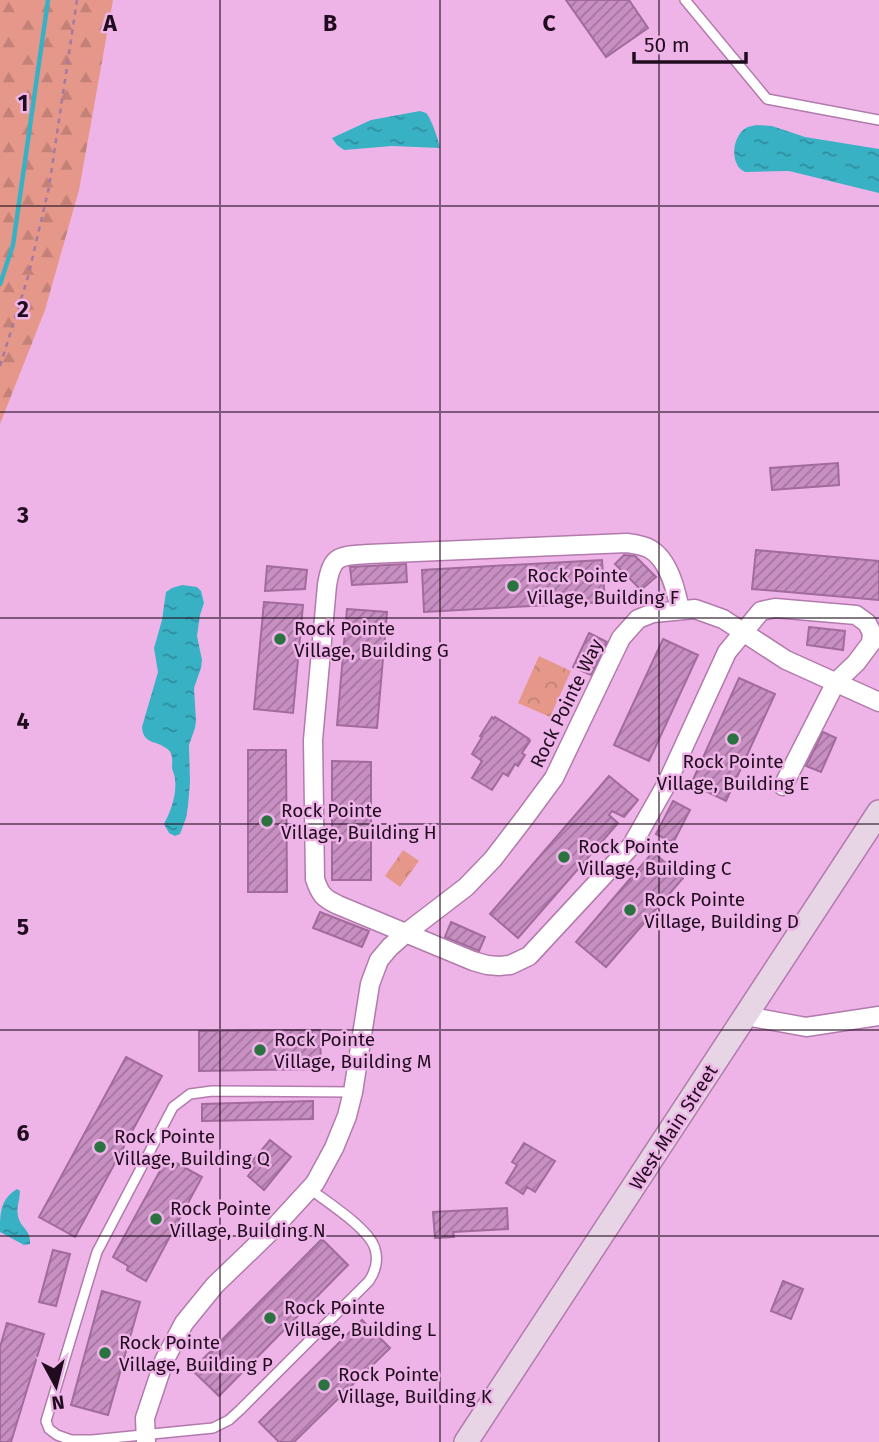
<svg xmlns="http://www.w3.org/2000/svg" width="879" height="1442" font-family="'Fira Sans',sans-serif">
<style>
.forest{fill:url(#forest-firs)}
.park{fill:url(#park-crowns)}
.water{fill:url(#water-ripples)}
.lines{fill:none;stroke-linecap:round;stroke-linejoin:round}
.stream{stroke:#38b1c4;stroke-width:4.5}
.building{fill:url(#building-hatch);stroke:#a16b9b;stroke-width:2}
.service-casing{stroke:#b27bac;stroke-width:12}
.minor-casing{stroke:#b27bac;stroke-width:21}
.secondary-casing{stroke:#b27bac;stroke-width:26}
.path{stroke:#a679a1;stroke-width:2.5;stroke-dasharray:5 5;stroke-linecap:butt}
.service{stroke:#fff;stroke-width:9}
.minor{stroke:#fff;stroke-width:18}
.secondary{stroke:#e7d4e5;stroke-width:23}
.grid{fill:none;stroke:#210c1f;stroke-width:2;stroke-opacity:0.55}
.poi-dot{fill:#2a723f;stroke:#eeb4e8;stroke-width:2.5}
.labels{text-anchor:middle;stroke-width:5;stroke-linejoin:round;paint-order:stroke}
.poi-label{font-size:19px;fill:#210c1f;stroke:#eeb4e8;text-anchor:start}
.street-label{font-size:19px;fill:#210c1f;stroke:#eeb4e8}
.grid-label{font-size:23px;text-anchor:middle;font-weight:bold;fill:#210c1f;stroke:#eeb4e8;stroke-width:5;stroke-linejoin:round;paint-order:stroke}
</style>
<defs>
<pattern id="forest-firs" width="22" height="20" patternUnits="userSpaceOnUse" patternTransform="scale(1.75)"><rect width="22" height="20" fill="#e5978a"/><path d="M5 1l3.5 6h-7zM16 11l3.5 6h-7z" fill="#c48177"/></pattern>
<pattern id="park-crowns" width="20" height="18" patternUnits="userSpaceOnUse" patternTransform="scale(1.75)"><rect width="20" height="18" fill="#e5978a"/><path d="M2 6a3 3 0 1 1 6 0M12 15a3 3 0 1 1 6 0" fill="none" stroke="#c48177"/></pattern>
<pattern id="water-ripples" width="26" height="14" patternUnits="userSpaceOnUse" patternTransform="scale(1.75)"><rect width="26" height="14" fill="#38b1c4"/><path d="M2 4q2-2 4 0t4 0M15 11q2-2 4 0t4 0" fill="none" stroke="#2f8e9f"/></pattern>
<pattern id="building-hatch" width="6" height="6" patternUnits="userSpaceOnUse" patternTransform="scale(1.75)"><rect width="6" height="6" fill="#c890c2"/><path d="M-1 1l2-2M0 6l6-6M5 7l2-2" fill="none" stroke="#a2749d"/></pattern>
</defs>
<rect width="100%" height="100%" fill="#eeb4e8"/>
<!-- forest -->
<path class="forest" d="M0 0H113L79 190 45 310 0 424Z"/>
<!-- park -->
<path class="park" d="M539 656 571 671 550 717 518 703Z
M403 850 419 861 400 887 385 876Z"/>
<!-- water -->
<path class="water" d="M420 111C422 112 424 112 426 113 431 117 439 142 440 148L392 146 344 150 337 145 332 138 371 120Z
M757 125 772 126 805 137 879 149V193L789 171 745 172C742 170 738 168 737 164 731 154 735 134 746 128 749 126 753 126 757 125Z
M182 585 197 587 201 591 204 603 200 615 197 636 202 660 201 668 194 688 196 721 195 728 189 745 190 782 188 806 186 818 180 834 175 836 169 833 164 824C171 811 177 794 175 779 175 776 173 772 172 768 172 761 174 753 166 748 155 740 143 744 142 727L158 672 154 648 162 620 166 592 172 588Z
M17 1189 20 1191C20 1199 16 1208 18 1216 21 1229 31 1229 30 1244L24 1245 0 1232C0 1214 0 1199 17 1189Z"/>
<g class="lines">
<!-- stream -->
<path class="stream" d="M0 284 13 245 48 0"/>
</g>
<!-- building -->
<path class="building" d="M566 0H629L648 28 606 57Z
M838 463 839 485 772 490 770 468Z
M756 550 879 561V600L752 589Z
M624 555 635 556 656 577 641 590 615 564Z
M602 560 605 602 424 612 422 570Z
M406 564 407 582 352 585 350 567Z
M267 566 307 570 305 589 265 591Z
M264 602 303 605 293 713 254 709Z
M347 609 387 612 377 728 337 725Z
M809 627 845 631 843 650 807 645Z
M589 633 607 642 591 675 573 667Z
M663 639 698 655 649 761 614 745Z
M739 678 775 694 726 801 691 784Z
M492 717 494 719 495 717 508 725 529 739 528 740 530 741 522 753 525 755 518 766 515 764 508 776 503 773 492 790 472 778 482 761 472 754 482 737 480 736Z
M823 732 836 738 821 772 806 766Z
M248 750H286L287 892H248Z
M332 761 371 762V880H332Z
M609 776 638 800 624 817 612 811 609 815 618 823 518 938 490 914Z
M673 801 690 810 673 843 656 834Z
M653 852 683 878 606 967 576 942Z
M320 912 369 931 362 947 313 928Z
M451 922 485 937 479 951 445 937Z
M320 1030 321 1069 199 1071V1031Z
M126 1057 162 1076 75 1237 39 1217Z
M313 1101V1119L202 1121V1104Z
M270 1140 291 1157 264 1190 248 1176 254 1168 249 1165Z
M524 1143 555 1161 535 1192 527 1187 523 1194 506 1183 517 1165 512 1162Z
M167 1158 202 1177 146 1281 127 1270 128 1266 113 1257Z
M507 1208 508 1229 453 1232 454 1237 435 1238 433 1212Z
M322 1239 348 1265 219 1396 192 1370Z
M53 1250 70 1254 56 1306 39 1302Z
M783 1281 803 1289 791 1319 771 1311Z
M102 1291 140 1302 108 1415 71 1405Z
M362 1320 390 1348 294 1442H279L259 1422Z
M7 1323 44 1334 11 1442H0V1347Z"/>
<g class="lines">
<!-- service casing -->
<g class="service-casing">
<path id="service" d="M685 0 767 99 879 120
M310 1189C327 1202 370 1229 375 1249 379 1262 375 1272 369 1281L240 1410 229 1420 213 1428 92 1440H71L57 1435 49 1429 46 1421 97 1252 173 1107 190 1094 212 1091 353 1092"/>
</g>
<!-- minor casing -->
<g class="minor-casing">
<path id="minor" d="M680 610C676 590 669 560 650 549 643 545 634 544 627 543L368 554C340 556 332 554 327 585L313 740 315 879C320 894 323 898 338 905L473 961 487 965 499 966 510 965 529 956 632 845 666 785 727 652 761 611 775 608 856 615 867 623 872 633 871 643 856 663 836 682 783 786
M746 1016 806 1027 879 1016
M146 1442 145 1418 164 1361 184 1323 215 1285 271 1231 315 1183 334 1148 347 1116 353 1092 370 984 379 960 390 947 406 933 466 887 493 859 526 816 554 778 621 638 638 619 653 613 695 609 723 619 786 660 879 702"/>
</g>
<!-- secondary casing -->
<g class="secondary-casing">
<path id="secondary" d="M466 1442 879 812"/>
</g>
<!-- path -->
<path class="path" d="M0 366 28 277 49 187 77 0"/>
<!-- service -->
<use href="#service" class="service"/>
<!-- minor -->
<use href="#minor" class="minor"/>
<!-- secondary -->
<use href="#secondary" class="secondary"/>
</g>
<!-- grid -->
<path class="grid" d="M220 0V1442M440 0V1442M659 0V1442M0 206H879M0 412H879M0 618H879M0 824H879M0 1030H879M0 1236H879"/>
<!-- markers -->
<g class="poi-dot">
<circle cx="513" cy="586" r="7"/>
<circle cx="280" cy="639" r="7"/>
<circle cx="733" cy="739" r="7"/>
<circle cx="267" cy="821" r="7"/>
<circle cx="564" cy="857" r="7"/>
<circle cx="630" cy="910" r="7"/>
<circle cx="260" cy="1050" r="7"/>
<circle cx="100" cy="1147" r="7"/>
<circle cx="156" cy="1219" r="7"/>
<circle cx="270" cy="1318" r="7"/>
<circle cx="105" cy="1353" r="7"/>
<circle cx="324" cy="1385" r="7"/>
</g>
<g class="labels">
<!-- poi labels -->
<g class="poi-label">
<text x="527" y="582">Rock Pointe<tspan x="527" dy="22">Village, Building F</tspan></text>
<text x="294" y="635">Rock Pointe<tspan x="294" dy="22">Village, Building G</tspan></text>
<text x="733" y="768" text-anchor="middle">Rock Pointe<tspan x="733" dy="22">Village, Building E</tspan></text>
<text x="281" y="817">Rock Pointe<tspan x="281" dy="22">Village, Building H</tspan></text>
<text x="578" y="853">Rock Pointe<tspan x="578" dy="22">Village, Building C</tspan></text>
<text x="644" y="906">Rock Pointe<tspan x="644" dy="22">Village, Building D</tspan></text>
<text x="274" y="1046">Rock Pointe<tspan x="274" dy="22">Village, Building M</tspan></text>
<text x="114" y="1143">Rock Pointe<tspan x="114" dy="22">Village, Building Q</tspan></text>
<text x="170" y="1215">Rock Pointe<tspan x="170" dy="22">Village, Building N</tspan></text>
<text x="284" y="1314">Rock Pointe<tspan x="284" dy="22">Village, Building L</tspan></text>
<text x="119" y="1349">Rock Pointe<tspan x="119" dy="22">Village, Building P</tspan></text>
<text x="338" y="1381">Rock Pointe<tspan x="338" dy="22">Village, Building K</tspan></text>
</g>
<!-- street labels -->
<g class="street-label">
<text transform="translate(566 703) rotate(-64)" y="7">Rock Pointe Way</text>
<text transform="translate(673 1127) rotate(-57)" y="7">West Main Street</text>
</g>
</g>
<g class="grid-label">
<text x="110" y="31">A</text>
<text x="330" y="31">B</text>
<text x="549" y="31">C</text>
<text x="23" y="111">1</text>
<text x="23" y="317">2</text>
<text x="23" y="523">3</text>
<text x="23" y="729">4</text>
<text x="23" y="935">5</text>
<text x="23" y="1141">6</text>
</g>
<!-- north arrow -->
<g transform="translate(56 1386) rotate(173)" stroke="#eeb4e8" stroke-width="5" paint-order="stroke">
<path d="M0-5L12 26L0 18L-12 26Z" fill="#210c1f"/>
<text y="-10" font-size="19" font-weight="bold" text-anchor="middle" fill="#210c1f">N</text>
</g>
<!-- scale -->
<path d="M634 52v10h112v-10" fill="none" stroke="#210c1f" stroke-width="3.5"/>
<text x="644" y="52" font-size="21" fill="#210c1f" stroke="#eeb4e8" stroke-width="5" paint-order="stroke">50 m</text>
</svg>
